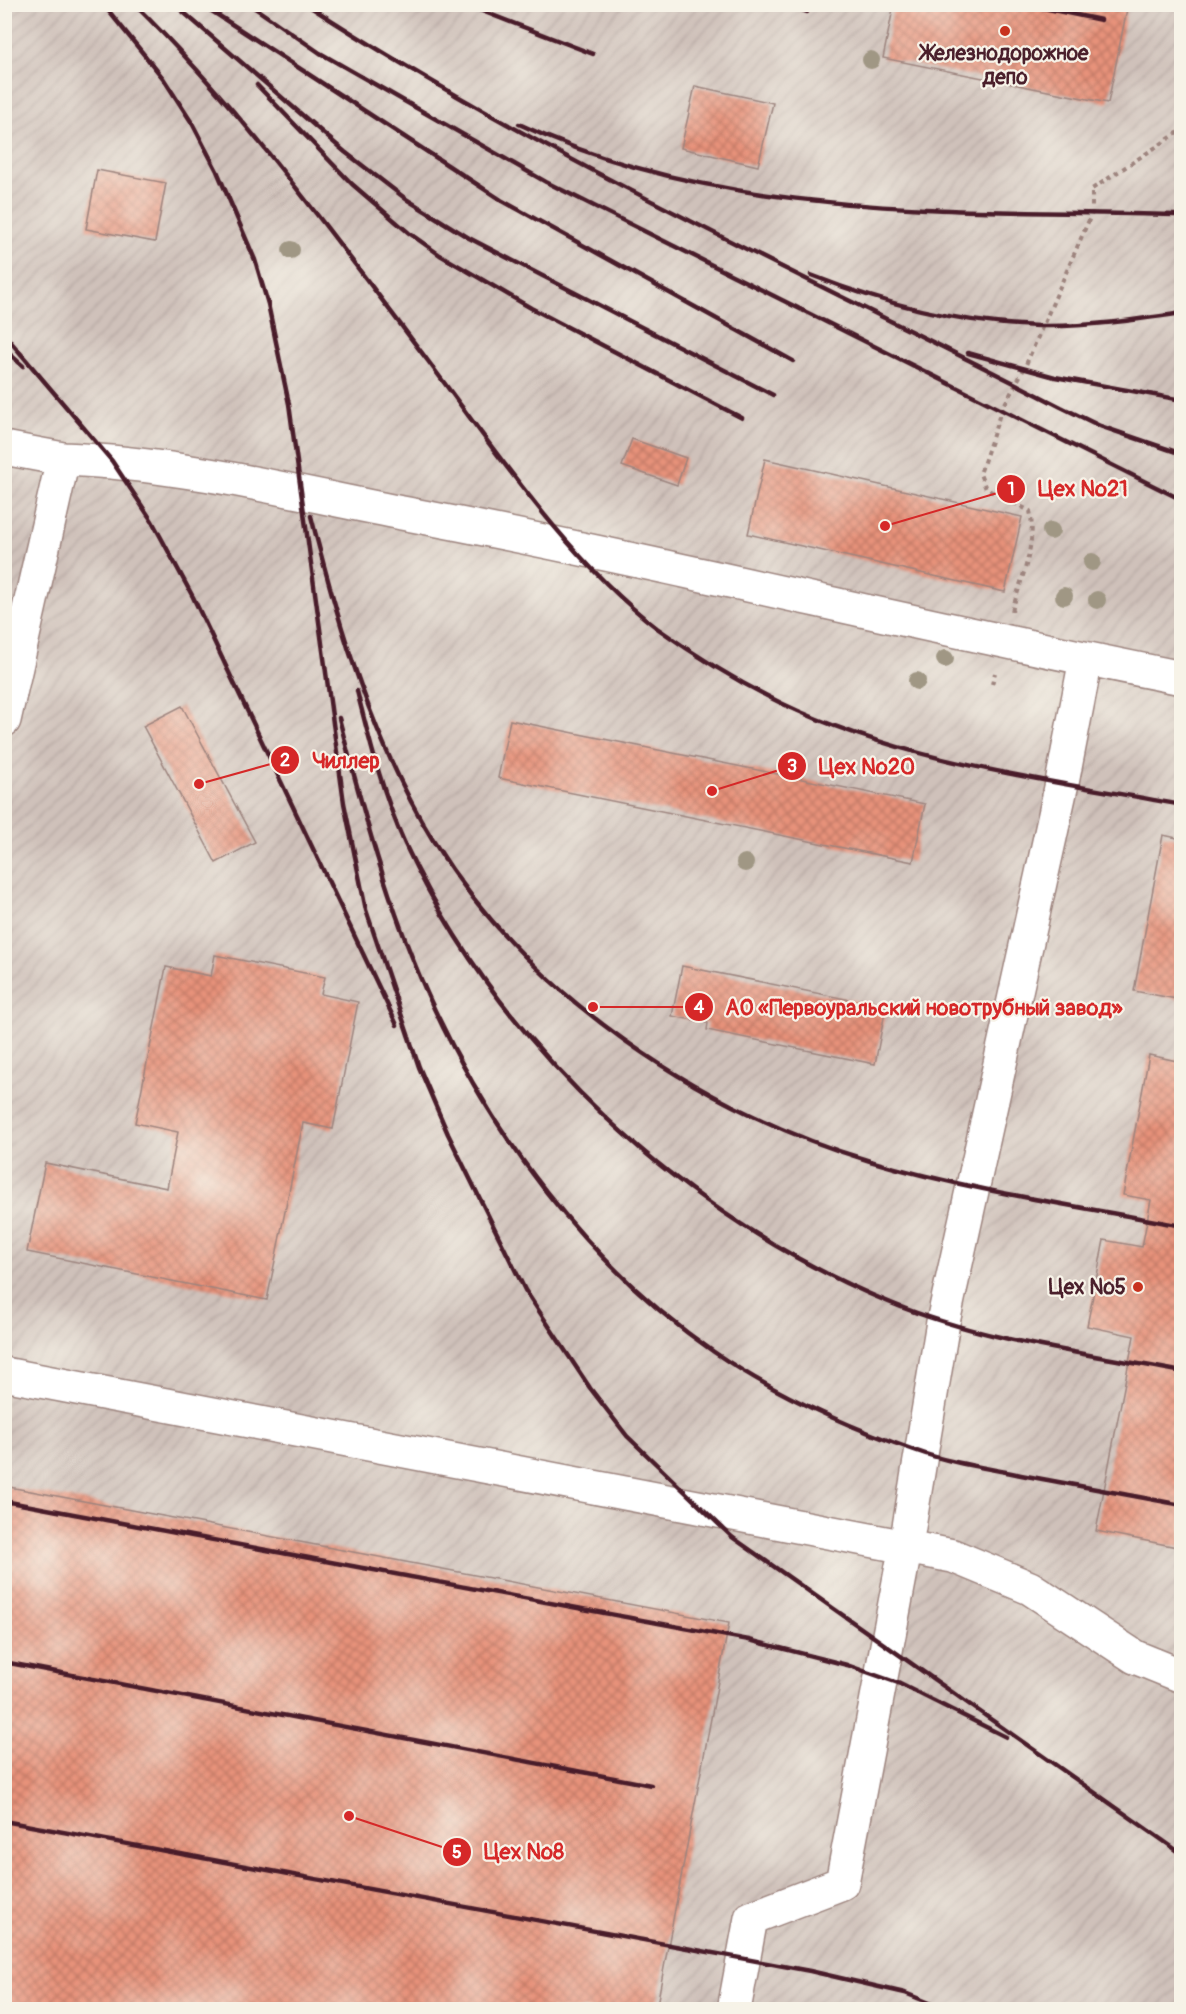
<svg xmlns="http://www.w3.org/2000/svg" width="1186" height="2014" font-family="Pangolin,sans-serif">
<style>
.industrial{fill:url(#industrial-furrows)}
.building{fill:url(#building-cross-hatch)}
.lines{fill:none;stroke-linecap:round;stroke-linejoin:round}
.minor-casing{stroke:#9d847e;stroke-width:36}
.path{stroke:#9d847e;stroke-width:4;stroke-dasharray:4.5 4.5;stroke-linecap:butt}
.minor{stroke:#fff;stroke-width:33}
.rail{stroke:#4a1f2b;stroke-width:4.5}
.tree{fill:#a09784}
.poi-dot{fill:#c8321e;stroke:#f7f3e8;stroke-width:2}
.labels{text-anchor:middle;stroke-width:4.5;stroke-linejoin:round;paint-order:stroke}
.poi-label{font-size:21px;font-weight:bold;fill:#4a1f2b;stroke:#f7f3e8}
.leader{fill:none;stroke:#d62828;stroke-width:2}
.callout-dot{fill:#d62828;stroke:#f7f3e8;stroke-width:2}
.mark-label{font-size:18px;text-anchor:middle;font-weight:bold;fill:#fff}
.callout-label{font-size:22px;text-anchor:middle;font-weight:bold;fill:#d62828;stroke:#f7f3e8;stroke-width:4.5;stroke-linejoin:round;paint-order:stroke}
</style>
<defs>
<pattern id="industrial-furrows" width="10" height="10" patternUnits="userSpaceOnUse" patternTransform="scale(1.5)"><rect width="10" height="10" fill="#cfc1ba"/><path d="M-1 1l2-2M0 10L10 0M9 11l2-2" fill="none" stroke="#b3a5a0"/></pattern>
<pattern id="building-cross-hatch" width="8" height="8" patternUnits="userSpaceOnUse" patternTransform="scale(1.5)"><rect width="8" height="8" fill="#e7927a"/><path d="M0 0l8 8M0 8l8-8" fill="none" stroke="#bd7764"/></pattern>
</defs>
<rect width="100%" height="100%" fill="#f7f3e8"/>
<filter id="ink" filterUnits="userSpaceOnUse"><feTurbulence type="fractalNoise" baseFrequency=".0167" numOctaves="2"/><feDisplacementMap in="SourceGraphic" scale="12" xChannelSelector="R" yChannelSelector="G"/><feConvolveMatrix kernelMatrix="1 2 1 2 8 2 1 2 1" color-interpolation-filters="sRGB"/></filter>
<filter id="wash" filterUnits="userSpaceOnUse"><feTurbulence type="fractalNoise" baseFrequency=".008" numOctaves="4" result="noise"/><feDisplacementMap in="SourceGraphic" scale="24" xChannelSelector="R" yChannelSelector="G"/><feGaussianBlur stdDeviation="1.35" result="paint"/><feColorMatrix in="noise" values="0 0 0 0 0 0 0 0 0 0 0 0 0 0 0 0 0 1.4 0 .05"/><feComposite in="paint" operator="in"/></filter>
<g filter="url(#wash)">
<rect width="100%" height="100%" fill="#f0ead2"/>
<!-- industrial -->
<path class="industrial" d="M5 5H1181V2009H5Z"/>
<g id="blocks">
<!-- building -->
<path class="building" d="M894 4H1128L1108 103 883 58Z
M695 86 773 103 758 166 681 148Z
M97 170 166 183 155 242 86 229Z
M632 439 686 458 677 485 622 466Z
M765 459 1022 517 1005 592 748 534Z
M182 706 255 842 216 863 143 726Z
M510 720 925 804 913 862 498 778Z
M1163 835 1182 839V1000L1134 991Z
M215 955 325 977 321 994 358 1002 333 1129 303 1123 267 1300 27 1252 45 1163 167 1188 178 1132 135 1123 166 967 211 976Z
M682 966 886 1007 875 1064 707 1030 708 1023 672 1016Z
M1180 1043 1182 1044V1548L1096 1531 1134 1336 1087 1326 1104 1240 1142 1247 1151 1200 1123 1195 1149 1055 1177 1061Z
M4 1486 729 1623 656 2010H4Z"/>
</g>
</g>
<g filter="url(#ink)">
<use href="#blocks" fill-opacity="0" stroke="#9d847e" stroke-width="1.5"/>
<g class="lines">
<!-- minor casing -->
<g class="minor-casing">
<path id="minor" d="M4 448 63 459
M4 720 63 459C177 463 290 491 402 513 663 562 921 627 1182 678
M4 1374 953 1556 1030 1588 1135 1657 1182 1676
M734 2010 751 1918 842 1883 906 1545 943 1322 1062 783 1086 659"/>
</g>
<!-- path -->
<path class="path" d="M1012 611C1021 579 1037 544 1030 511L986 489 980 474 1001 411 1024 369 1092 213V189L1182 130
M992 684 995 673"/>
<!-- minor -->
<use href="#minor" class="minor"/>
<!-- rail -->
<path class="rail" d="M103 4 163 78 192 123 217 171 255 260 268 304 289 404 344 803 366 910 419 1067 448 1134 525 1290 590 1388 627 1436 732 1537 1182 1854
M134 4C245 113 335 238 428 361 494 449 570 562 657 628 696 656 738 682 781 703 905 763 1048 780 1182 805
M174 4 345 152 406 199 469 238 773 395
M201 4 501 200 793 361
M249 4 320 53 546 182 1182 500
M306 4C546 160 807 276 1061 407L1100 426 1182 454
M464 4 593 54
M785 4 807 12
M1024 4 1101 20
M257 85 352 184 409 233 440 255 531 308 742 418
M519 124C722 221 963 209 1182 215
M811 275C884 304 961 324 1039 326 1087 327 1135 320 1182 313
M4 334 112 461 152 521 193 597 397 1025
M4 349 23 366
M968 353 1055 377 1182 400
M311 516C339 627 373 743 434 842 529 995 698 1109 870 1161 971 1191 1078 1206 1182 1226
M357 691C370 743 383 795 405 844 500 1047 685 1219 891 1303 983 1341 1085 1353 1182 1372
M339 718C363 811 388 905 427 993 489 1132 588 1265 714 1352 776 1395 846 1426 917 1451 950 1463 987 1468 1021 1475 1075 1485 1128 1495 1182 1505
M4 1501 749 1640 847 1665 898 1683 1006 1737
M4 1662 651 1785
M4 1821 810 1971 905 1993 947 2010"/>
</g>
<!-- trees -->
<g class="tree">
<circle cx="871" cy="60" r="9"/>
<circle cx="291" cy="250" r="9"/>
<circle cx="1051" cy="531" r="9"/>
<circle cx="1092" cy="562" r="9"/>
<circle cx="1064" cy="596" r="9"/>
<circle cx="1097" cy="600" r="9"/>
<circle cx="945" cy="659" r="9"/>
<circle cx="917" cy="681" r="9"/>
<circle cx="745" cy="863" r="9"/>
</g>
</g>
<!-- markers -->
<g class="poi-dot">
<circle cx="1005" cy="31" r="6"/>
<circle cx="1138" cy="1287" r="6"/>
</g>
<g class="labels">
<!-- poi labels -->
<g class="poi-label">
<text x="1005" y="60">Железнодорожное<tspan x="1005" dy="24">депо</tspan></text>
<text x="1126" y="1294" text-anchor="end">Цех №5</text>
</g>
</g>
<!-- callouts -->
<path class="leader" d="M885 526L1011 489M199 784L285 760M712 791L792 766M593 1007L699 1007M349 1816L457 1852"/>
<g class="callout-dot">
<circle cx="885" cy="526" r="6"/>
<circle cx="199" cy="784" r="6"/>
<circle cx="712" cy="791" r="6"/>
<circle cx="593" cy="1007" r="6"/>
<circle cx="349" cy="1816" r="6"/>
<circle cx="1011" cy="489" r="15"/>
<circle cx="285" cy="760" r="15"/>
<circle cx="792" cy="766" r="15"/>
<circle cx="699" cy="1007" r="15"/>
<circle cx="457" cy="1852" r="15"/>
</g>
<g class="mark-label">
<text x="1011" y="495">1</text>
<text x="285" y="766">2</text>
<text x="792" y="772">3</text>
<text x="699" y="1013">4</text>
<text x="457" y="1858">5</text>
</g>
<g class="callout-label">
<text x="1083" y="496">Цех №21</text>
<text x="346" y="768">Чиллер</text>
<text x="867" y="774">Цех №20</text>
<text x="924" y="1015">АО «Первоуральский новотрубный завод»</text>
<text x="524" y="1859">Цех №8</text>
</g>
<!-- margin -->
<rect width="1186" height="2014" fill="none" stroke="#f7f3e8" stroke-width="24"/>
</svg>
